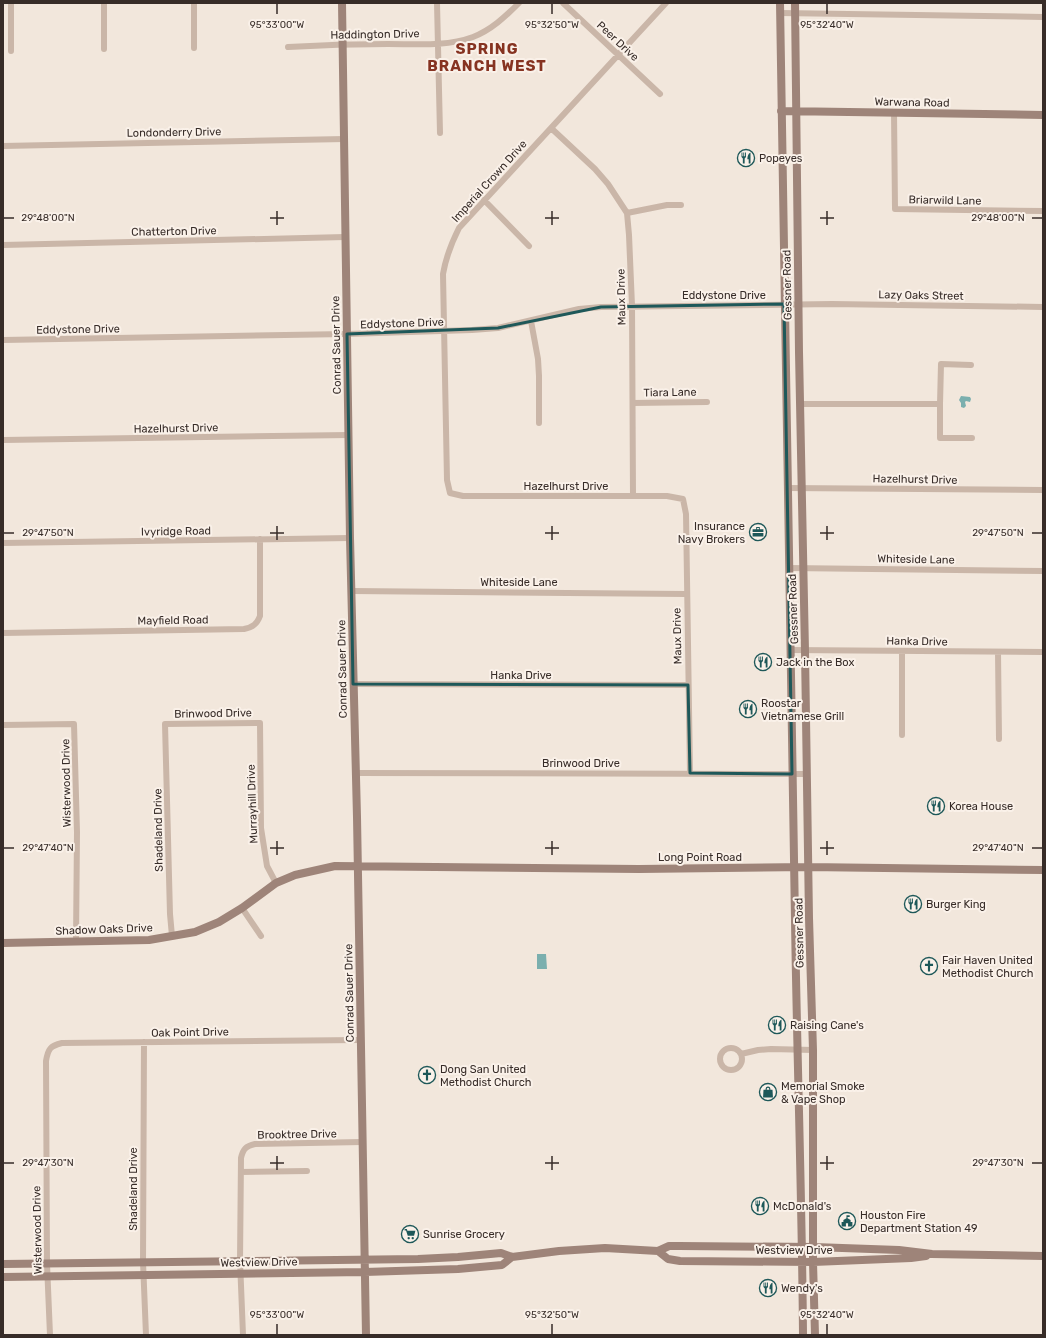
<svg xmlns="http://www.w3.org/2000/svg" width="1046" height="1338" font-family="Rubik,sans-serif">
<style>
.water{fill:#7bafae}
.lines{fill:none;stroke-linecap:round;stroke-linejoin:round}
.street{stroke:#cab6a8;stroke-width:6}
.secondary{stroke:#9e8479;stroke-width:8}
.marked{fill:none;stroke:#1e5859;stroke-width:3;stroke-linejoin:round}
.ticks{fill:none;stroke:#372c28;stroke-width:1.5}
.labels{text-anchor:middle;stroke-width:4;stroke-linejoin:round;paint-order:stroke}
.street-label{font-size:11px;fill:#372c28;stroke:#faf1e9}
.poi-label{font-size:11px;fill:#372c28;stroke:#faf1e9;text-anchor:start}
.district-label{font-size:15px;font-weight:bold;letter-spacing:1px;fill:#863321;stroke:#faf1e9}
.ticks-label{font-size:10px;text-anchor:middle;fill:#372c28;stroke:#faf1e9;stroke-width:4;stroke-linejoin:round;paint-order:stroke}
</style>
<rect width="100%" height="100%" fill="#f2e7dc"/>
<!-- water -->
<path class="water" d="M961 396 970 397 971 399 970 402 966 401 965 402 966 406 964 408 961 407V403L959 400Z
M537 954H546L547 969H537Z"/>
<g class="lines">
<!-- street -->
<path class="street" d="M11 3V51
M104 3V49
M437 3 440 133
M563 3 660 94
M666 3 459 228C451 244 446 256 443 274L447 480 450 493 463 496H667L683 499 686 514 690 773
M780 13 1043 17
M288 47C321 45 355 44 388 44 416 44 446 47 473 37 491 30 505 17 519 3
M194 48V3
M894 112 895 209 1043 211
M551 128 595 169 608 184 627 213 629 235 632 306 633 496
M3 146 345 139
M484 200 529 246
M627 213 667 205H681
M3 245 345 237
M531 321 538 359 539 376V423
M3 340 347 334 472 330 498 328 579 309 601 307 832 304 1043 307
M633 403 707 402
M800 404H940L941 364 971 365
M940 404V438H972
M3 440 349 435
M787 488 1043 490
M3 543 350 538
M789 568 1043 571
M352 591 686 594
M3 633 244 629C253 627 257 624 260 616V539
M790 650 1043 652
M998 652 999 739
M353 684 688 685
M3 725 74 724 77 832 76 941
M902 735V651
M355 773 807 774
M242 908 261 936
M172 936 170 914 165 724 260 723 261 828 267 866 276 883
M144 1042 143 1262 146 1335
M720 1059a11 11 0 1 1 22 0a11 11 0 1 1-22 0Z
M741 1054 758 1050 771 1049 813 1050
M241 1172 307 1171
M50 1335 47 1264 46 1061C48 1049 50 1046 62 1043L360 1040
M243 1335 240 1261 241 1158C243 1149 246 1146 255 1144L362 1142"/>
<!-- secondary -->
<path class="secondary" d="M342 3 350 538 357 817 366 1335
M780 3C784 309 791 614 795 920 797 1058 802 1197 803 1335
M795 3 799 352 805 651 809 918 813 1050V1262L815 1335
M781 111 1043 115
M3 943 149 940 195 932 219 922 242 908 276 883 295 875 335 866 639 869 808 867 1043 870
M658 1251 668 1259 680 1261 813 1262 911 1258 926 1256
M3 1264 418 1259 458 1257 501 1253 512 1257 559 1251 605 1248 658 1251 669 1246H679L814 1247 899 1250 932 1254 1043 1256
M3 1277 365 1272 458 1269 502 1265 512 1257"/>
</g>
<!-- marked area -->
<path class="marked" d="M784 304 792 774 690 773 688 685 353 684 347 334 498 328 601 307Z"/>
<!-- ticks -->
<path class="ticks" d="M277 4V14M552 4V14M827 4V14M277 211V225M552 211V225M827 211V225M4 218H14M270 218H284M545 218H559M820 218H834M1032 218H1042M277 526V540M552 526V540M827 526V540M4 533H14M270 533H284M545 533H559M820 533H834M1032 533H1042M277 841V855M552 841V855M827 841V855M4 848H14M270 848H284M545 848H559M820 848H834M1032 848H1042M277 1156V1170M552 1156V1170M827 1156V1170M4 1163H14M270 1163H284M545 1163H559M820 1163H834M1032 1163H1042M277 1324V1334M552 1324V1334M827 1324V1334"/>
<!-- icons -->
<defs>
<g id="restaurant-ring" transform="scale(0.9)"><circle r="9.5" fill="#faf1e9" stroke="#1e5859" stroke-width="1.5"/><path d="M-5-6h1v4h1v-4h1v4h1v-4h1v5L-1.5 .5V6h-2V.5L-5-1ZM5-6V6H3V1.5H1.5Q1.5-4 5-6Z" fill="#1e5859"/></g>
<g id="office-ring" transform="scale(0.9)"><circle r="9.5" fill="#faf1e9" stroke="#1e5859" stroke-width="1.5"/><path d="M-6-3h4V-5.5h4V-3h4V5H-6ZM-1-4.5V-3h2v-1.5ZM-6 0V1H6V0Z" fill="#1e5859"/></g>
<g id="church-ring" transform="scale(0.9)"><circle r="9.5" fill="#faf1e9" stroke="#1e5859" stroke-width="1.5"/><path d="M-1.2-6h2.4v3.5h3.3v2.4h-3.3V6h-2.4V-.1h-3.3v-2.4h3.3Z" fill="#1e5859"/></g>
<g id="shop-ring" transform="scale(0.9)"><circle r="9.5" fill="#faf1e9" stroke="#1e5859" stroke-width="1.5"/><path d="M-5-2.5h2.3a2.7 3.5 0 0 1 5.4 0H5L5.5 6h-11ZM-1.5-2.5h3a1.5 2.3 0 0 0-3 0Z" fill="#1e5859"/></g>
<g id="civic-ring" transform="scale(0.9)"><circle r="9.5" fill="#faf1e9" stroke="#1e5859" stroke-width="1.5"/><path d="M-.6-6.5H3V-4.5H.6V-3L4-1V1h2V6H-6V1h2V-1L-.6-3ZM-1.2 2.5V6h2.4V2.5Z" fill="#1e5859"/></g>
<g id="supermarket-ring" transform="scale(0.9)"><circle r="9.5" fill="#faf1e9" stroke="#1e5859" stroke-width="1.5"/><path d="M-6-5.5h2.5l.6 2H6L4.5 2H-2.5L-4.4-4H-6ZM-1.5 3.2a1.3 1.3 0 1 0 .1 0ZM3 3.2a1.3 1.3 0 1 0 .1 0Z" fill="#1e5859"/></g>
</defs>
<g fill-rule="evenodd">
<use href="#restaurant-ring" x="746" y="158"/>
<use href="#office-ring" x="758" y="532"/>
<use href="#restaurant-ring" x="763" y="662"/>
<use href="#restaurant-ring" x="748" y="709"/>
<use href="#restaurant-ring" x="936" y="806"/>
<use href="#restaurant-ring" x="913" y="904"/>
<use href="#church-ring" x="929" y="966"/>
<use href="#restaurant-ring" x="777" y="1025"/>
<use href="#church-ring" x="427" y="1075"/>
<use href="#shop-ring" x="768" y="1092"/>
<use href="#restaurant-ring" x="760" y="1206"/>
<use href="#civic-ring" x="847" y="1221"/>
<use href="#supermarket-ring" x="410" y="1234"/>
<use href="#restaurant-ring" x="768" y="1288"/>
</g>
<g class="labels">
<!-- street labels -->
<g class="street-label">
<text transform="translate(375 34) rotate(-1)" y="4">Haddington Drive</text>
<text transform="translate(618 41) rotate(43)" y="4">Peer Drive</text>
<text transform="translate(912 102) rotate(1)" y="4">Warwana Road</text>
<text transform="translate(174 132) rotate(-1)" y="4">Londonderry Drive</text>
<text transform="translate(489 181) rotate(-48)" y="4">Imperial Crown Drive</text>
<text transform="translate(945 200) rotate(1)" y="4">Briarwild Lane</text>
<text transform="translate(174 231) rotate(-1)" y="4">Chatterton Drive</text>
<text transform="translate(787 285) rotate(-91)" y="4">Gessner Road</text>
<text x="724" y="299">Eddystone Drive</text>
<text transform="translate(921 295) rotate(1)" y="4">Lazy Oaks Street</text>
<text transform="translate(621 297) rotate(-91)" y="4">Maux Drive</text>
<text transform="translate(402 323) rotate(-2)" y="4">Eddystone Drive</text>
<text transform="translate(78 329) rotate(-1)" y="4">Eddystone Drive</text>
<text transform="translate(336 345) rotate(-91)" y="4">Conrad Sauer Drive</text>
<text transform="translate(670 392) rotate(-1)" y="4">Tiara Lane</text>
<text transform="translate(176 428) rotate(-1)" y="4">Hazelhurst Drive</text>
<text transform="translate(915 479) rotate(1)" y="4">Hazelhurst Drive</text>
<text x="566" y="490">Hazelhurst Drive</text>
<text transform="translate(176 531) rotate(-1)" y="4">Ivyridge Road</text>
<text transform="translate(916 559) rotate(1)" y="4">Whiteside Lane</text>
<text x="519" y="586">Whiteside Lane</text>
<text transform="translate(793 609) rotate(-92)" y="4">Gessner Road</text>
<text transform="translate(173 620) rotate(-1)" y="4">Mayfield Road</text>
<text transform="translate(677 636) rotate(-91)" y="4">Maux Drive</text>
<text transform="translate(917 641) rotate(1)" y="4">Hanka Drive</text>
<text transform="translate(342 669) rotate(-91)" y="4">Conrad Sauer Drive</text>
<text x="521" y="679">Hanka Drive</text>
<text transform="translate(213 713) rotate(-1)" y="4">Brinwood Drive</text>
<text x="581" y="767">Brinwood Drive</text>
<text transform="translate(66 783) rotate(-91)" y="4">Wisterwood Drive</text>
<text transform="translate(252 804) rotate(-92)" y="4">Murrayhill Drive</text>
<text transform="translate(158 830) rotate(-91)" y="4">Shadeland Drive</text>
<text x="700" y="861">Long Point Road</text>
<text transform="translate(104 929) rotate(-2)" y="4">Shadow Oaks Drive</text>
<text transform="translate(799 933) rotate(-91)" y="4">Gessner Road</text>
<text transform="translate(349 993) rotate(-91)" y="4">Conrad Sauer Drive</text>
<text transform="translate(190 1032) rotate(-1)" y="4">Oak Point Drive</text>
<text transform="translate(297 1134) rotate(-1)" y="4">Brooktree Drive</text>
<text transform="translate(133 1189) rotate(-90)" y="4">Shadeland Drive</text>
<text transform="translate(37 1230) rotate(-91)" y="4">Wisterwood Drive</text>
<text x="794" y="1254">Westview Drive</text>
<text transform="translate(259 1262) rotate(-1)" y="4">Westview Drive</text>
</g>
<!-- poi labels -->
<g class="poi-label">
<text x="759" y="162">Popeyes</text>
<text x="745" y="530" text-anchor="end">Insurance<tspan x="745" dy="13">Navy Brokers</tspan></text>
<text x="776" y="666">Jack in the Box</text>
<text x="761" y="707">Roostar<tspan x="761" dy="13">Vietnamese Grill</tspan></text>
<text x="949" y="810">Korea House</text>
<text x="926" y="908">Burger King</text>
<text x="942" y="964">Fair Haven United<tspan x="942" dy="13">Methodist Church</tspan></text>
<text x="790" y="1029">Raising Cane's</text>
<text x="440" y="1073">Dong San United<tspan x="440" dy="13">Methodist Church</tspan></text>
<text x="781" y="1090">Memorial Smoke<tspan x="781" dy="13">&amp; Vape Shop</tspan></text>
<text x="773" y="1210">McDonald's</text>
<text x="860" y="1219">Houston Fire<tspan x="860" dy="13">Department Station 49</tspan></text>
<text x="423" y="1238">Sunrise Grocery</text>
<text x="781" y="1292">Wendy's</text>
</g>
<!-- district labels -->
<g class="district-label">
<text x="487" y="54">SPRING<tspan x="487" dy="17">BRANCH WEST</tspan></text>
</g>
</g>
<g class="ticks-label">
<text x="277" y="28">95°33'00"W</text>
<text x="552" y="28">95°32'50"W</text>
<text x="827" y="28">95°32'40"W</text>
<text x="48" y="221">29°48'00"N</text>
<text x="998" y="221">29°48'00"N</text>
<text x="48" y="536">29°47'50"N</text>
<text x="998" y="536">29°47'50"N</text>
<text x="48" y="851">29°47'40"N</text>
<text x="998" y="851">29°47'40"N</text>
<text x="48" y="1166">29°47'30"N</text>
<text x="998" y="1166">29°47'30"N</text>
<text x="277" y="1318">95°33'00"W</text>
<text x="552" y="1318">95°32'50"W</text>
<text x="827" y="1318">95°32'40"W</text>
</g>
<!-- border -->
<rect width="1046" height="1338" fill="none" stroke="#372c28" stroke-width="8"/>
</svg>
